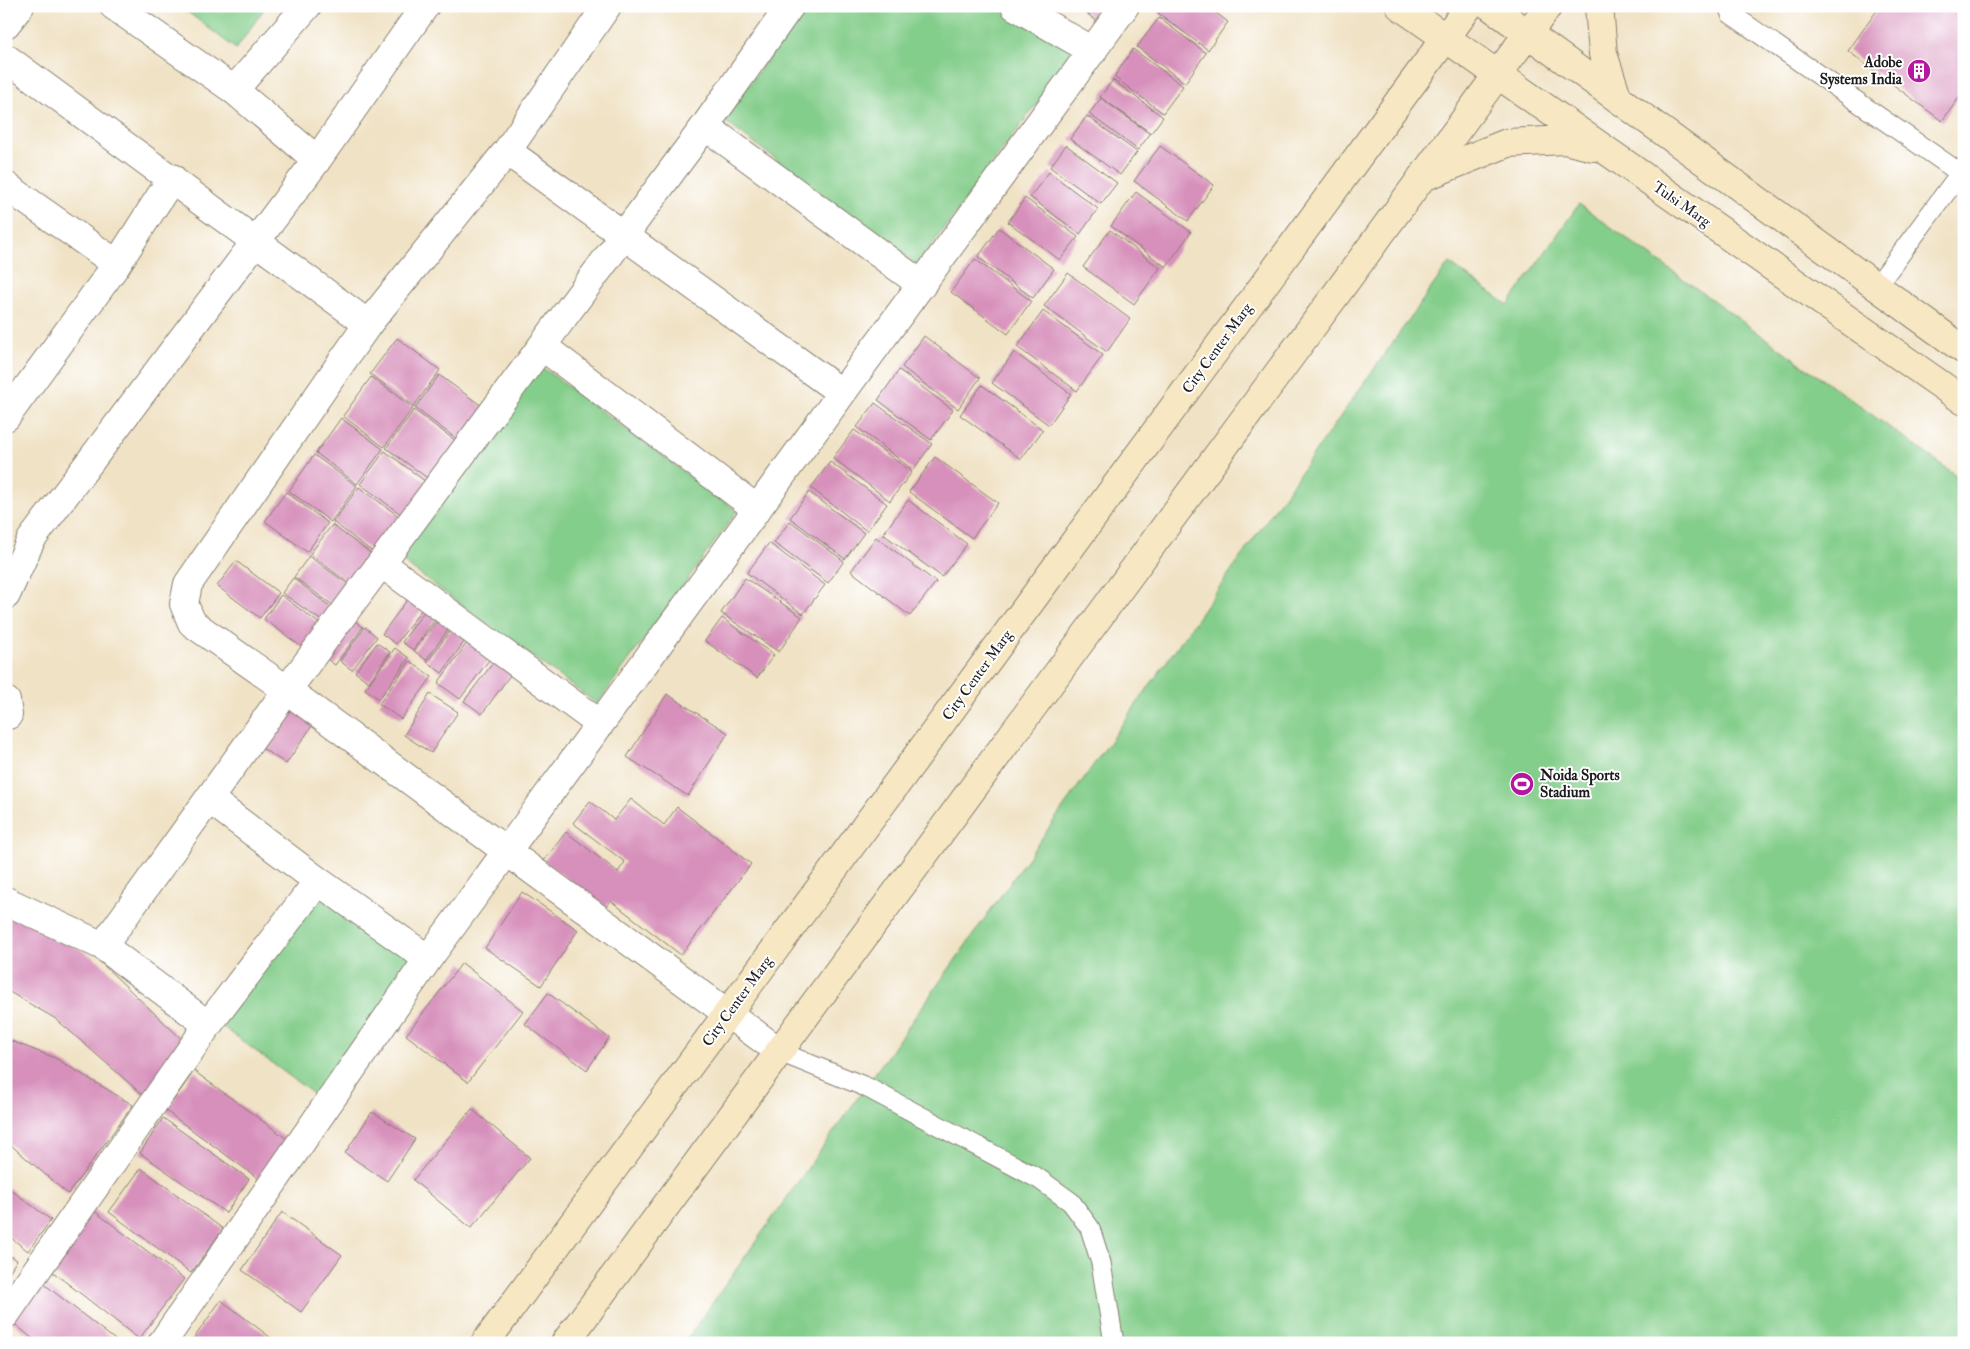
<svg xmlns="http://www.w3.org/2000/svg" width="1970" height="1349" font-family="'IM FELL Double Pica',serif">
<style>
.green{fill:#84ce8b;stroke:#507554}
.building{fill:#d790bb}
.lines{fill:none;stroke-linecap:round;stroke-linejoin:round}
.lane-casing{stroke:#867f70;stroke-width:21}
.street-casing{stroke:#867f70;stroke-width:30}
.secondary-casing{stroke:#867f70;stroke-width:30}
.lane{stroke:#fff;stroke-width:19}
.street{stroke:#fff;stroke-width:28}
.secondary{stroke:#f7e8c3;stroke-width:28}
.labels{text-anchor:middle;stroke-width:4;stroke-linejoin:round;paint-order:stroke}
.poi-label{font-size:15px;font-weight:bold;fill:#1c1c1c;stroke:#fff;text-anchor:end}
.street-label{font-size:15px;fill:#1c1c1c;stroke:#fff}
</style>
<rect width="100%" height="100%" fill="#fff"/>
<filter id="ink" filterUnits="userSpaceOnUse"><feTurbulence type="fractalNoise" baseFrequency=".02" numOctaves="2"/><feDisplacementMap in="SourceGraphic" scale="10" xChannelSelector="R" yChannelSelector="G"/><feConvolveMatrix kernelMatrix="1 2 1 2 8 2 1 2 1" color-interpolation-filters="sRGB"/></filter>
<filter id="wash" filterUnits="userSpaceOnUse"><feTurbulence type="fractalNoise" baseFrequency=".0096" numOctaves="4" result="noise"/><feDisplacementMap in="SourceGraphic" scale="20" xChannelSelector="R" yChannelSelector="G"/><feGaussianBlur stdDeviation="1.12" result="paint"/><feColorMatrix in="noise" values="0 0 0 0 0 0 0 0 0 0 0 0 0 0 0 0 0 1.4 0 .05"/><feComposite in="paint" operator="in"/></filter>
<g filter="url(#wash)">
<rect width="100%" height="100%" fill="#f0e2c5"/>
<!-- green -->
<path class="green" d="M180 6H266L236 49Z
M807 6H1017L1076 51 917 265 723 120Z
M1579 204 1964 481V1343H684L1449 263 1508 305Z
M540 366 737 511 597 704 399 559Z
M322 891 418 962 319 1098 222 1026Z"/>
<g id="blocks">
<!-- building -->
<path class="building" d="M1077 6H1110L1098 22Z
M1163 6H1207L1228 22 1208 50 1158 13Z
M1880 6H1964V91L1942 121 1848 51Z
M1159 18 1206 53 1185 83 1137 47Z
M1133 49 1183 86 1163 113 1114 77Z
M1113 80 1163 117 1151 133 1100 97Z
M1101 98 1150 134 1138 150 1089 114Z
M1087 116 1137 152 1120 175 1070 139Z
M1066 145 1117 183 1101 204 1050 167Z
M1160 146 1214 185 1188 221 1134 181Z
M1049 172 1098 209 1080 234 1030 197Z
M1136 192 1191 232 1166 267 1111 226Z
M1025 198 1078 237 1060 260 1008 222Z
M999 228 1054 269 1033 298 978 257Z
M1110 230 1160 268 1134 304 1083 267Z
M975 259 1031 301 1008 334 951 292Z
M1068 273 1130 319 1107 352 1044 306Z
M1043 311 1103 355 1077 391 1017 347Z
M924 336 980 378 958 409 902 367Z
M397 338 440 370 414 406 370 374Z
M1014 352 1071 394 1049 425 992 383Z
M899 370 953 410 931 440 878 400Z
M439 375 486 409 462 443 415 408Z
M371 377 413 408 384 447 343 416Z
M982 385 1043 430 1021 459 960 415Z
M875 403 932 444 913 470 857 427Z
M414 410 460 444 433 482 386 448Z
M341 418 383 449 357 484 316 453Z
M854 430 912 472 890 501 833 458Z
M385 451 430 485 406 518 360 484Z
M314 455 357 486 331 522 289 491Z
M935 457 998 503 972 538 909 492Z
M830 462 887 504 867 531 811 488Z
M359 487 404 520 378 556 333 522Z
M286 492 328 523 307 552 265 521Z
M809 492 864 533 845 559 790 518Z
M908 500 967 544 942 577 883 534Z
M790 521 844 561 828 583 774 543Z
M332 525 376 557 354 587 310 554Z
M876 537 936 582 910 616 851 571Z
M769 543 825 585 803 614 747 573Z
M309 556 353 588 338 609 294 577Z
M236 561 279 593 260 618 217 586Z
M293 578 336 611 326 624 282 593Z
M745 578 802 617 779 652 721 613Z
M413 592 427 602 396 644 382 634Z
M281 595 324 627 307 651 264 619Z
M426 609 437 617 413 650 402 642Z
M348 616 363 627 335 665 320 654Z
M439 618 451 626 426 660 414 651Z
M722 618 774 655 757 678 705 641Z
M365 627 377 637 352 670 340 661Z
M453 627 467 638 442 673 427 662Z
M469 640 492 656 460 699 438 683Z
M377 643 390 652 369 682 355 672Z
M395 648 409 658 379 699 365 689Z
M496 659 513 671 482 714 464 701Z
M410 661 432 677 401 719 379 704Z
M430 694 458 712 431 753 404 735Z
M667 694 728 733 688 796 627 757Z
M289 701 316 720 286 764 259 746Z
M631 799 664 825 677 807 751 864 681 955 611 901 605 908 544 861 566 832 618 872 625 862 573 823 590 801 614 820Z
M522 892 578 930 541 986 485 948Z
M6 907 98 960 188 1045 144 1096 56 1019 6 990Z
M462 963 523 1011 468 1082 406 1035Z
M548 993 609 1038 587 1070 525 1024Z
M6 1039 55 1058 133 1105 68 1194 6 1141Z
M194 1071 287 1139 259 1179 166 1111Z
M472 1109 530 1158 471 1228 413 1180Z
M372 1112 415 1139 387 1181 345 1153Z
M163 1118 249 1179 226 1213 140 1153Z
M141 1168 223 1229 191 1273 109 1212Z
M6 1186 51 1220 28 1251 6 1234Z
M93 1210 184 1279 139 1339 49 1269Z
M282 1212 342 1255 301 1312 242 1270Z
M6 1253 17 1260 6 1277Z
M39 1280 119 1343H38L11 1321Z
M221 1300 275 1341 274 1343H194L192 1341Z"/>
</g>
</g>
<g filter="url(#ink)">
<use href="#blocks" fill-opacity="0" stroke="#867f70" stroke-width="1"/>
<g class="lines">
<!-- lane casing -->
<g class="lane-casing">
<path id="lane" d="M1728 6 1731 14 1960 173
M1876 287 1964 168
M780 1052 866 1087 1039 1179 1071 1202 1090 1228 1101 1263 1114 1343"/>
</g>
<!-- street casing -->
<g class="street-casing">
<path id="street" d="M114 6 234 90 307 6
M607 6 507 151 368 324 188 584 184 604 192 623 287 690 780 1052
M1015 6 1093 51
M6 24 20 6
M6 58 368 324
M234 90 317 160
M705 126 922 285
M507 151 842 393
M6 186 117 264
M542 346 757 509
M6 417 117 264 172 178
M381 563 600 724
M6 595 31 540 317 160 425 6
M6 701 8 715
M209 799 318 881
M6 901 103 946 208 1025
M103 946 287 690 705 126 790 6
M6 1314 208 1025 318 881 428 959
M162 1343 428 959 1125 6"/>
</g>
<!-- secondary casing -->
<g class="secondary-casing">
<path id="secondary" d="M1400 6 1964 401
M1490 6 1964 350
M1599 6 1603 54 1618 99
M1421 178 1507 143 1564 140 1593 147
M485 1343 1469 6
M565 1343 1548 6"/>
</g>
<!-- lane -->
<use href="#lane" class="lane"/>
<!-- street -->
<use href="#street" class="street"/>
<!-- secondary -->
<use href="#secondary" class="secondary"/>
</g>
</g>
<!-- icons -->
<defs>
<g id="building-disc" transform="scale(1.25)"><circle r="9.5" fill="#b5179e" stroke="#fff"/><path d="M-4-6H4V6H1V3H-1V6H-4ZM-2.5-4.3h1.7v1.8h-1.7ZM.8-4.3h1.7v1.8H.8ZM-2.5-1h1.7V.8h-1.7ZM.8-1h1.7V.8H.8Z" fill="#fff"/></g>
<g id="stadium-disc" transform="scale(1.25)"><circle r="9.5" fill="#b5179e" stroke="#fff"/><path d="M0-5a6.5 5 0 1 0 0 10a6.5 5 0 1 0 0-10ZM-3.5-1.8h7v3.6h-7Z" fill="#fff"/></g>
</defs>
<g fill-rule="evenodd">
<use href="#building-disc" x="1919" y="71"/>
<use href="#stadium-disc" x="1522" y="784"/>
</g>
<g class="labels">
<!-- poi labels -->
<g class="poi-label">
<text x="1902" y="67">Adobe<tspan x="1902" dy="17">Systems India</tspan></text>
<text x="1540" y="780" text-anchor="start">Noida Sports<tspan x="1540" dy="17">Stadium</tspan></text>
</g>
<!-- street labels -->
<g class="street-label">
<text transform="translate(1682 204) rotate(35)" y="5">Tulsi Marg</text>
<text transform="translate(1217 348) rotate(-54)" y="5">City Center Marg</text>
<text transform="translate(977 675) rotate(-54)" y="5">City Center Marg</text>
<text transform="translate(737 1001) rotate(-54)" y="5">City Center Marg</text>
</g>
</g>
<!-- margin -->
<rect width="1970" height="1349" fill="none" stroke="#fff" stroke-width="25"/>
</svg>
